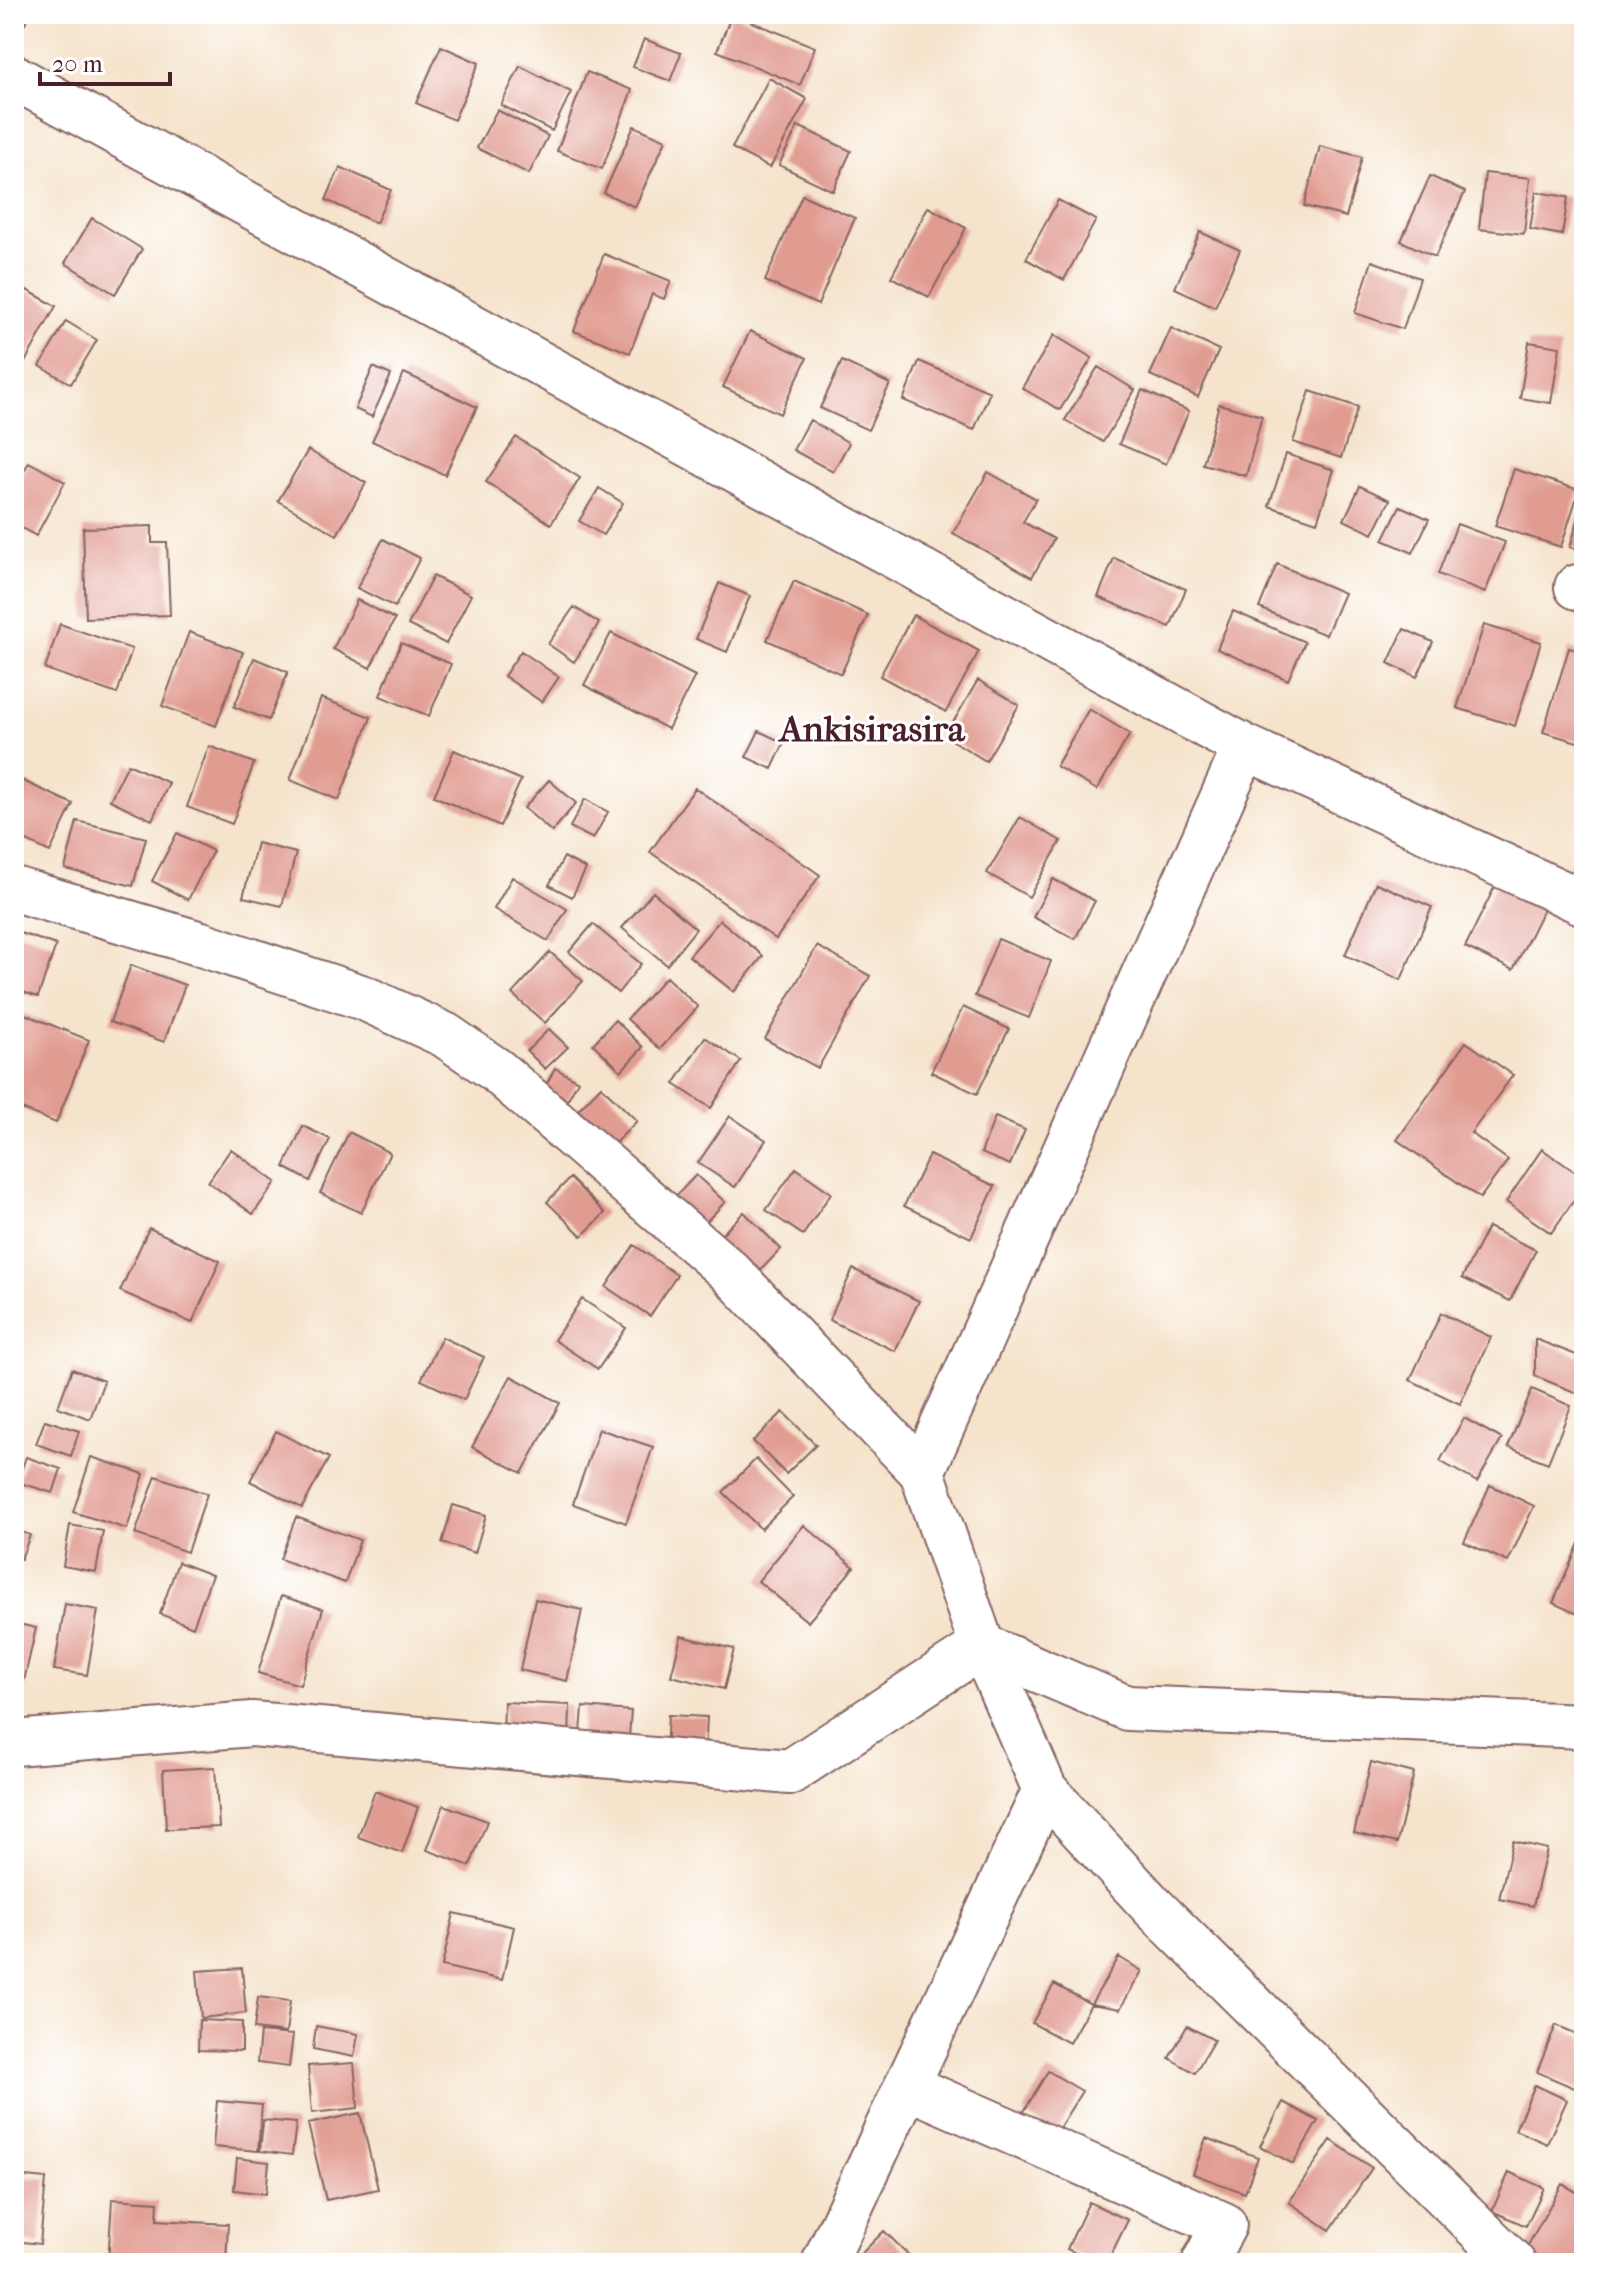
<svg xmlns="http://www.w3.org/2000/svg" width="1598" height="2277" font-family="'IM FELL French Canon',serif">
<style>
.building{fill:#e19c92}
.lines{fill:none;stroke-linecap:round;stroke-linejoin:round}
.minor-casing{stroke:#866463;stroke-width:48}
.minor{stroke:#fff;stroke-width:44}
.labels{text-anchor:middle;stroke-width:6;stroke-linejoin:round;paint-order:stroke}
.district-label{font-size:36px;font-weight:bold;fill:#4a1f2b;stroke:#fff}
</style>
<rect width="100%" height="100%" fill="#fff"/>
<filter id="ink" filterUnits="userSpaceOnUse"><feTurbulence type="fractalNoise" baseFrequency=".0125" numOctaves="2"/><feDisplacementMap in="SourceGraphic" scale="16" xChannelSelector="R" yChannelSelector="G"/><feConvolveMatrix kernelMatrix="1 2 1 2 8 2 1 2 1" color-interpolation-filters="sRGB"/></filter>
<filter id="wash" filterUnits="userSpaceOnUse"><feTurbulence type="fractalNoise" baseFrequency=".006" numOctaves="4" result="noise"/><feDisplacementMap in="SourceGraphic" scale="32" xChannelSelector="R" yChannelSelector="G"/><feGaussianBlur stdDeviation="1.8" result="paint"/><feColorMatrix in="noise" values="0 0 0 0 0 0 0 0 0 0 0 0 0 0 0 0 0 1.4 0 .05"/><feComposite in="paint" operator="in"/></filter>
<g filter="url(#wash)">
<rect width="100%" height="100%" fill="#f5e3cb"/>
<g id="blocks">
<!-- building -->
<path class="building" d="M14 14 28 17 14 46Z
M732 14 815 47 800 85 717 51Z
M644 39 681 53 670 81 633 67Z
M441 46 479 63 454 120 416 103Z
M520 66 571 92 552 131 501 105Z
M587 72 632 90 602 169 557 151Z
M769 78 807 99 770 168 732 148Z
M497 110 548 136 529 174 477 148Z
M634 126 666 140 635 207 604 193Z
M798 126 851 151 833 191 779 165Z
M1320 146 1362 157 1346 217 1304 206Z
M340 167 391 190 376 223 326 200Z
M1485 173 1530 178 1524 234 1479 229Z
M1430 176 1465 192 1435 257 1401 241Z
M1536 192 1568 197 1562 235 1530 229Z
M802 195 855 218 818 305 765 281Z
M1058 200 1096 220 1064 280 1026 259Z
M928 207 966 228 929 297 891 277Z
M92 218 142 249 115 294 65 263Z
M1200 232 1240 250 1215 307 1175 288Z
M604 254 671 281 664 299 652 294 630 353 574 331Z
M1372 261 1420 278 1403 329 1355 313Z
M14 283 56 306 25 362 14 355Z
M66 321 97 340 71 384 40 366Z
M1171 328 1219 350 1198 397 1150 375Z
M750 331 807 358 780 414 723 387Z
M1054 335 1092 358 1060 410 1022 388Z
M1529 342 1560 347 1551 403 1520 398Z
M842 361 890 384 868 430 820 408Z
M919 361 990 392 974 430 903 400Z
M373 367 391 375 372 417 355 409Z
M1098 367 1135 390 1103 442 1065 420Z
M404 373 477 407 445 475 372 441Z
M1142 390 1189 411 1166 464 1119 444Z
M1310 391 1358 407 1341 458 1293 442Z
M1219 404 1262 416 1246 476 1203 464Z
M810 420 849 443 833 472 793 450Z
M516 437 580 478 551 524 486 482Z
M308 450 366 483 337 535 278 501Z
M1286 454 1334 470 1317 522 1269 506Z
M29 462 65 482 36 536 14 524V489Z
M1514 469 1579 490 1561 547 1495 526Z
M988 472 1036 499 1023 522 1054 539 1032 577 953 533Z
M1360 486 1390 500 1373 534 1344 520Z
M599 488 623 503 603 535 579 521Z
M1584 500V551L1570 547Z
M1400 506 1429 519 1413 553 1383 540Z
M1457 524 1505 542 1485 593 1438 574Z
M152 526V543H167L170 615 86 618 83 528Z
M383 539 420 558 395 607 357 588Z
M1114 558 1186 589 1170 627 1098 597Z
M1277 564 1344 593 1326 635 1259 608Z
M433 576 471 595 446 644 408 625Z
M794 581 868 615 841 674 767 640Z
M719 583 750 596 727 652 696 639Z
M357 600 395 619 370 668 333 649Z
M574 607 599 623 574 662 548 644Z
M1233 611 1305 642 1288 680 1217 649Z
M913 615 979 651 946 712 880 676Z
M60 624 132 649 117 694 45 669Z
M1484 625 1541 642 1515 726 1457 708Z
M1404 629 1433 642 1417 677 1388 663Z
M189 632 243 652 216 726 162 706Z
M611 633 695 676 668 729 584 685Z
M401 643 451 664 429 716 380 696Z
M1569 648 1584 652V744L1543 732Z
M521 651 559 677 542 702 504 676Z
M254 658 288 672 269 720 234 707Z
M978 680 1019 705 986 761 945 736Z
M321 698 371 717 339 800 290 780Z
M1089 709 1130 734 1097 790 1056 766Z
M759 731 784 743 772 769 746 757Z
M209 746 254 763 232 824 187 807Z
M454 750 521 780 500 826 434 796Z
M128 764 169 783 152 820 110 800Z
M17 778 73 804 50 852 14 835V784Z
M549 780 576 803 552 832 524 808Z
M695 788 820 875 776 939 650 852Z
M585 799 608 812 593 839 570 827Z
M1020 817 1061 841 1029 897 987 873Z
M77 821 146 838 133 886 65 869Z
M177 833 213 851 188 900 152 881Z
M257 843 296 853 282 906 243 897Z
M1584 848V878L1572 871Z
M564 857 586 869 572 897 549 885Z
M512 877 567 909 548 941 494 909Z
M1053 879 1095 901 1075 939 1033 917Z
M1376 883 1432 907 1401 980 1345 955Z
M1496 884 1544 908 1513 970 1465 947Z
M653 892 696 929 667 965 622 928Z
M720 920 763 956 734 992 689 956Z
M593 924 641 964 618 993 569 952Z
M17 932 56 945 38 997 14 989V942Z
M998 939 1051 961 1029 1018 975 996Z
M817 946 870 976 818 1068 765 1039Z
M550 952 583 981 545 1023 512 994Z
M131 965 185 985 164 1042 110 1022Z
M666 977 698 1007 660 1049 627 1019Z
M963 1007 1009 1029 977 1094 931 1072Z
M17 1011 89 1040 56 1123 14 1106V1017Z
M615 1020 643 1047 621 1071 593 1044Z
M549 1029 568 1047 545 1069 527 1051Z
M705 1037 741 1061 711 1108 674 1084Z
M1466 1042 1513 1075 1471 1133 1508 1160 1480 1198 1397 1140Z
M555 1068 578 1081 563 1108 540 1096Z
M601 1086 637 1121 614 1144 578 1110Z
M730 1116 766 1140 735 1187 698 1163Z
M995 1117 1025 1130 1010 1165 981 1153Z
M303 1126 330 1139 310 1181 284 1167Z
M349 1132 390 1153 361 1213 320 1193Z
M231 1149 276 1182 253 1214 208 1182Z
M1542 1149 1584 1178V1186L1551 1233 1506 1202Z
M929 1155 995 1186 971 1238 904 1206Z
M796 1168 831 1193 803 1235 766 1210Z
M696 1175 725 1202 703 1225 674 1198Z
M570 1178 605 1213 582 1236 547 1202Z
M744 1212 781 1249 754 1277 717 1239Z
M1488 1227 1536 1250 1510 1301 1462 1278Z
M149 1228 220 1261 192 1323 120 1291Z
M634 1245 677 1275 650 1316 606 1287Z
M853 1269 919 1301 895 1351 829 1320Z
M582 1299 626 1328 598 1369 554 1340Z
M1441 1313 1491 1337 1460 1404 1410 1380Z
M442 1337 484 1357 464 1400 421 1380Z
M1535 1339 1584 1358 1582 1395 1535 1376Z
M72 1369 104 1381 90 1419 58 1407Z
M511 1376 560 1403 522 1473 472 1447Z
M1532 1389 1571 1406 1548 1463 1508 1447Z
M783 1412 816 1445 786 1474 753 1441Z
M1464 1418 1502 1439 1477 1482 1440 1461Z
M45 1420 79 1431 71 1456 36 1444Z
M599 1429 653 1447 626 1523 573 1504Z
M276 1431 329 1458 302 1508 250 1481Z
M26 1457 61 1469 53 1493 17 1482Z
M91 1457 144 1474 127 1529 73 1512Z
M756 1459 793 1497 761 1529 723 1492Z
M156 1476 207 1494 187 1552 135 1534Z
M1490 1485 1534 1506 1508 1562 1464 1542Z
M453 1505 486 1515 475 1553 442 1543Z
M296 1517 360 1540 345 1583 280 1559Z
M70 1525 103 1531 96 1572 63 1566Z
M804 1525 854 1567 808 1622 758 1581Z
M14 1529 30 1535 21 1559 14 1557Z
M1584 1532V1617L1553 1603Z
M178 1562 212 1575 193 1627 160 1614Z
M281 1596 323 1609 300 1685 258 1673Z
M535 1599 582 1610 567 1681 520 1670Z
M65 1604 98 1610 87 1675 54 1670Z
M14 1623 36 1628 24 1681 14 1679Z
M681 1636 734 1649 724 1689 671 1676Z
M504 1702 570 1705 569 1746 503 1742Z
M583 1707 631 1711 628 1751 580 1747Z
M668 1715 707 1717 705 1756 666 1755Z
M1371 1762 1414 1773 1397 1843 1354 1833Z
M215 1767 219 1827 166 1829 163 1770Z
M375 1791 418 1807 402 1853 358 1837Z
M444 1805 487 1821 470 1866 427 1850Z
M1513 1841 1547 1849 1533 1906 1499 1899Z
M454 1913 514 1927 502 1980 442 1966Z
M1119 1957 1142 1971 1120 2009 1091 2004Z
M242 1968 246 2013 201 2018 197 1971Z
M1054 1984 1091 2004 1069 2043 1032 2023Z
M258 1997 290 2001 286 2033 254 2029Z
M199 2020 242 2022V2051L198 2050Z
M1556 2025 1584 2037V2079L1579 2090 1537 2072Z
M316 2026 358 2034 354 2057 313 2049Z
M1187 2026 1214 2040 1195 2073 1169 2058Z
M260 2032 293 2035 289 2067 257 2063Z
M354 2063 358 2108 312 2113 308 2066Z
M1048 2071 1082 2091 1056 2133 1023 2113Z
M1535 2085 1567 2100 1547 2144 1515 2130Z
M217 2101 262 2105 258 2151 213 2147Z
M1283 2102 1318 2121 1293 2164 1260 2146Z
M360 2113 378 2189 326 2200 308 2124Z
M263 2120 296 2123 292 2155 260 2151Z
M1206 2138 1258 2157 1245 2193 1193 2174Z
M1331 2140 1372 2168 1330 2230 1289 2202Z
M237 2158 269 2162 266 2194 234 2190Z
M1509 2172 1544 2188 1526 2226 1492 2211Z
M14 2176 46 2179 40 2244 14 2241Z
M1562 2184 1584 2196V2263H1518Z
M112 2199 158 2202 157 2220 228 2224 226 2263H108Z
M1089 2202 1128 2220 1107 2263H1096L1067 2249Z
M884 2231 917 2263H852Z"/>
</g>
</g>
<g filter="url(#ink)">
<use href="#blocks" fill-opacity="0" stroke="#866463" stroke-width="2"/>
<g class="lines">
<!-- minor casing -->
<g class="minor-casing">
<path id="minor" d="M14 77 1245 747 1584 903
M1577 587 1584 589
M1245 747 922 1472 982 1646 1127 1708 1584 1726
M14 889 198 943 364 998 445 1035 496 1070 730 1272 922 1472
M14 1743 252 1724 790 1772 982 1646 1045 1790 1153 1907 1513 2263
M907 2086 1224 2225 1204 2263
M824 2263 1045 1790"/>
</g>
<!-- minor -->
<use href="#minor" class="minor"/>
</g>
</g>
<g class="labels">
<!-- district labels -->
<g class="district-label">
<text x="872" y="741">Ankisirasira</text>
</g>
</g>
<!-- margin -->
<rect width="1598" height="2277" fill="none" stroke="#fff" stroke-width="48"/>
<!-- scale -->
<path d="M40 72v12h130v-12" fill="none" stroke="#4a1f2b" stroke-width="4"/>
<text x="52" y="72" font-size="24" fill="#4a1f2b" stroke="#ffffff" stroke-width="6" paint-order="stroke">20 m</text>
</svg>
